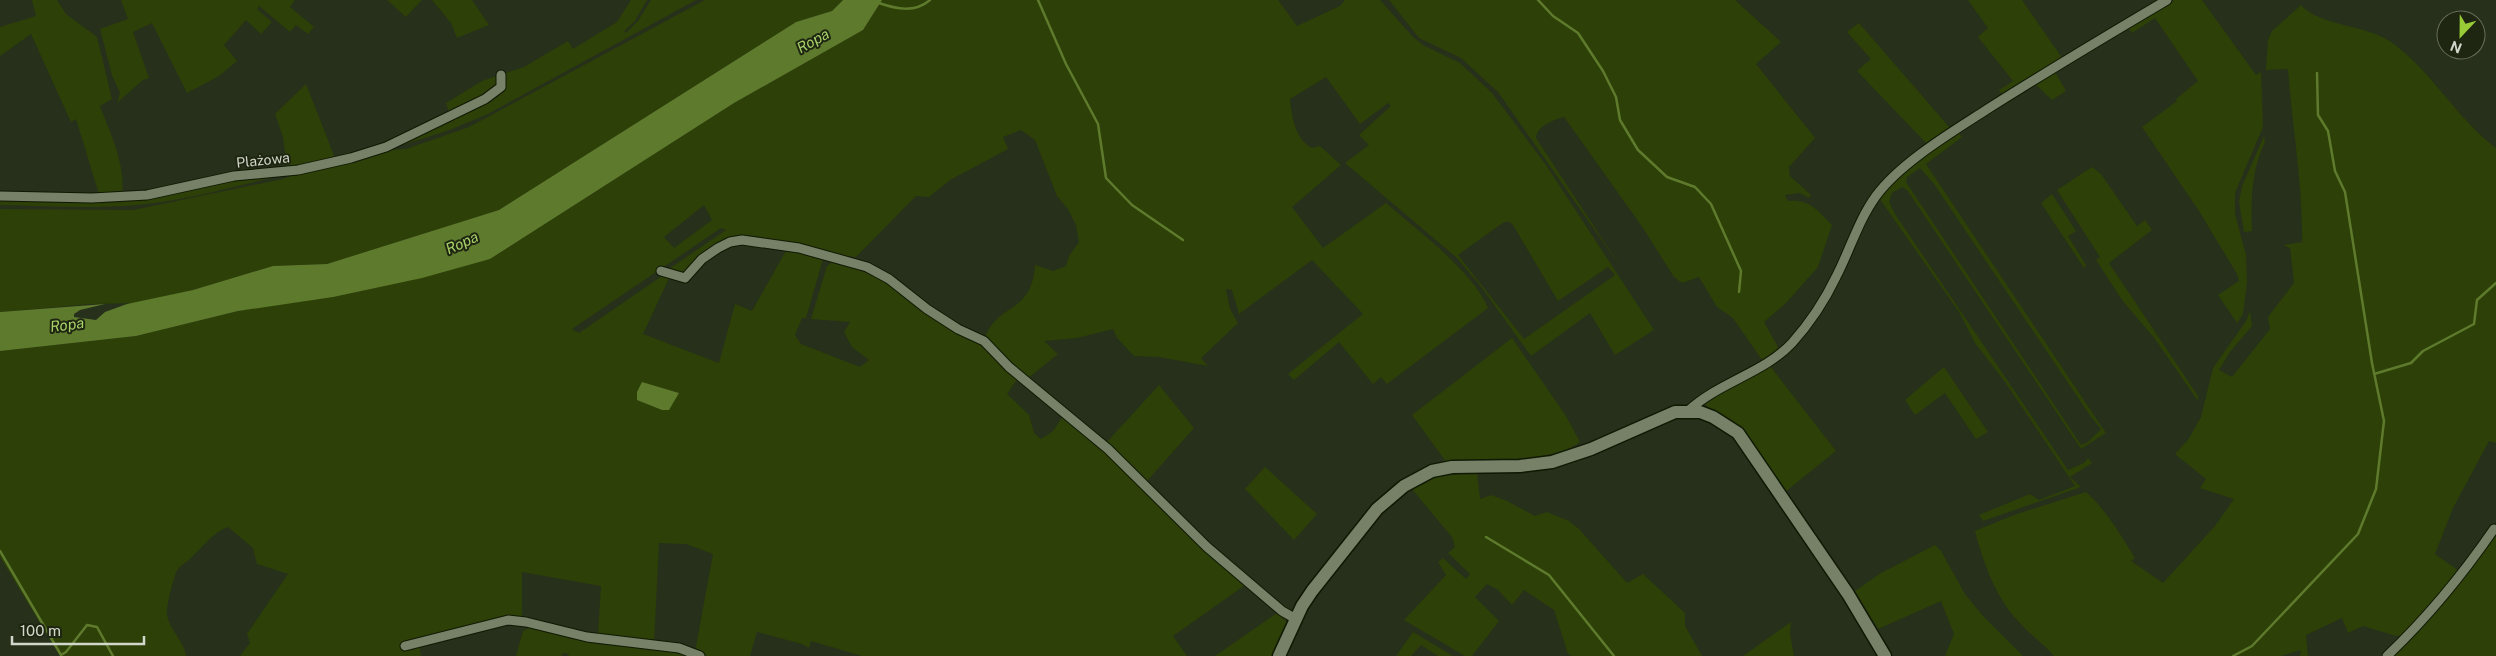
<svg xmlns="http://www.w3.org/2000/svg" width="2496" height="656" font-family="'Public Sans',sans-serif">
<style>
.green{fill:#2d4007;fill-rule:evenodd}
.water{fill:#5e7a2d}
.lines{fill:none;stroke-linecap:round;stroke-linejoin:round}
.stream{stroke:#5e7a2d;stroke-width:2.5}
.street-casing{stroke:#101804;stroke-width:11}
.secondary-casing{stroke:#101804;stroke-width:15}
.street{stroke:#768168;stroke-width:9}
.secondary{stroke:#768168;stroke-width:12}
.labels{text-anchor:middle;stroke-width:4;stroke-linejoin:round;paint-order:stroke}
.street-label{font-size:14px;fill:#d1d7ca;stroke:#1e2611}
.water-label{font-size:15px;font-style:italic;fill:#a8d069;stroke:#1e2611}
</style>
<rect width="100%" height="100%" fill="#27301a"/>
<!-- green -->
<path class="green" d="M32 0H57L66 14 97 37 112 99 100 106C110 132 126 166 122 194H99L76 119 71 122 31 34 0 56V27L36 16Z
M121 0H295L290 7 314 27 308 34 296 25 290 32 259 6 257 9 272 22 261 34 246 20 224 45 237 61 219 76 187 93 152 23 133 32 149 78 143 80 117 103 120 93 112 75 100 29 128 19Z
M387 0H422L406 17Z
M432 0H472L489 25 457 38 451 23Z
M631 0H647L635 21 624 31 626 33 638 21 651 0H696L488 114 447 131 399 146 402 142 492 98 503 74 524 67 568 41 573 49 617 22Z
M705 0H843L832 11 796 22 499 210 327 264 273 266 193 290 135 303 90 304 0 312V209L133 210 283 179 301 172 389 150 406 149 469 127Z
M882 0H1278L1297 26 1340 6 1345 0H1380L1413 37 1423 45 1460 63 1492 93 1546 165 1654 330 1615 355 1590 313 1531 356 1479 284 1457 258 1345 163 1369 145 1359 135 1391 106 1388 103 1360 124 1326 77 1290 99C1292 117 1295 139 1312 148L1320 146 1341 165 1292 207 1323 248 1386 203C1416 229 1473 271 1488 308L1387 384 1381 377 1373 384 1339 342 1294 380 1288 374 1363 314 1312 260 1239 314 1232 290 1226 289 1230 309 1238 323 1201 358 1208 366 1159 357 1134 356 1117 338 1113 329 1077 338 1044 341 1058 354 1027 379 989 342 986 335C1000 303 1032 313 1035 265L1053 271 1066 266 1069 256 1079 242 1076 225 1068 209 1057 196 1035 140 1021 130 1003 137 1008 149 950 180 929 197 916 196 856 257 845 256 802 245 747 235 733 237 700 257 683 276 666 271 726 230 721 228 572 329 579 333 662 276 669 278 643 334 719 363 735 304 752 311 787 249 823 259 806 318H802L795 335 801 344 860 367 869 360 852 347 844 332 850 322 811 319 827 266 835 260 876 277 984 344 1018 378 1007 394 1029 415 1034 433 1041 439 1053 431 1063 416 1103 447 1248 583 1173 636 1187 656H862L811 641 809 648 802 644 757 632 750 656H704L695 652 713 554 686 544 659 543 654 643 598 635 601 586 522 572V618L419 643 421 656H240L250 643 247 634 288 574 257 564 253 548 228 527C212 533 205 545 193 556 189 561 182 564 178 569 174 575 166 607 167 614 169 630 184 640 186 656H60L0 557V351L136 336 238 311 490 259 734 103 863 30ZM704 205 712 220 674 248 664 237ZM1504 222H1510L1513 225 1558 301 1608 267 1615 275 1524 339 1458 255ZM642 382 679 393 668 410 650 405Z
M1389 0H1735L1781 42 1756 64 1815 138 1789 167 1790 176 1811 195 1809 198 1800 193 1785 195 1788 201C1810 199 1817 210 1832 225L1818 267 1786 303 1764 322 1779 349 1762 360 1733 318 1717 307 1699 277 1682 283 1674 277 1643 228 1564 117C1553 120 1537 126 1536 138L1622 269 1498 92 1461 58 1419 38Z
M1968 0H2022L2062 58 2004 94 2001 93 1999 90 2013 81 1978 37 1988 28Z
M2174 0H2202L2256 75 2261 72 2263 127 2235 193V214L2246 255 2247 282 2243 314 2237 323 2218 295 2239 281 2237 274 2199 211 2142 127 2177 101 2176 99 2198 81 2155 18 2132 33 2128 27Z
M2301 5C2319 26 2367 25 2391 42 2432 71 2456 118 2496 148V443L2489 441 2453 508 2435 554 2462 573 2496 533V656H2387L2406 635 2396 636 2363 626 2348 633 2342 618 2306 635 2308 656H2300L2301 650 2281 656H2054C2043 643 2029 634 2018 621 1996 598 1983 562 1975 531L2014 515 2086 492C2107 511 2120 534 2135 558L2131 561 2163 583 2215 526 2234 499 2200 488 2206 479 2175 454 2188 440 2201 417 2213 368 2246 321 2250 311 2252 326 2230 352 2219 370 2232 377 2270 329 2268 317 2294 283 2290 248 2283 245 2302 242C2303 184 2292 126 2288 69L2266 70 2268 40 2272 31Z
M1859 23 1950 128 1926 143 1857 71 1871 59 1847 32Z
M2055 72 2066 91 2052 100 2034 83Z
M500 75 498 88 435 119 449 112 446 103 482 81Z
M306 84 335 158 287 169 283 137 275 114Z
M1958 132 1962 137 1926 164 2106 433 2081 449 1907 190 1902 187 1892 193 1889 202 1895 214 2068 470 2084 463 2088 458 2092 463 2070 477 2081 487 1983 521 1979 515 2030 494 2039 500 2075 486 2005 382 1975 343 1959 312 1879 198 1908 168ZM1920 168 1934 184 2091 417 2101 429 2088 442 2081 445 1906 182 1907 177Z
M2264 136 2265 142C2251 171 2251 200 2252 231L2244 232 2239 202 2242 186Z
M2092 167 2101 174 2137 226 2145 220 2152 230 2109 263 2198 396V401L2155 339 2122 300 2096 260 2100 257 2057 190Z
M290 173C240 185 189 200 137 205 92 209 45 206 0 205V198L102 199 236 179Z
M2052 194 2076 231 2068 236 2086 265 2084 268 2041 203Z
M1512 338 1566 416 1580 442C1554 463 1480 460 1447 463L1412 415Z
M1770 366 1836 451 1785 492 1749 438 1736 424 1705 405 1723 389Z
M1944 367 1988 432 1976 439 1945 393 1915 415 1905 400Z
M1159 385 1194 428 1147 481 1106 443Z
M1265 467 1317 514 1294 540 1245 489Z
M1477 472 1480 499 1491 495 1507 501 1535 516 1547 512 1569 521 1579 529 1627 583 1643 574 1685 613V626L1702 656H1572L1568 654 1554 610 1524 590 1512 605 1498 590 1487 584 1475 597 1499 621 1472 656H1465L1404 620 1446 575 1438 562 1443 558 1466 579 1470 574 1448 553 1455 547 1452 537 1411 488 1437 477Z
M1935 545 1941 551 1965 594 1983 616 2023 656H1945L1954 634 1941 601 1878 629 1855 591 1881 573Z
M1277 613 1288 623 1272 656H1215Z
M1791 622 1790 634 1794 656H1743Z
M531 627C554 630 575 640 598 644 630 648 663 647 694 656H568L569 654 563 653 562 656H516L523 631Z
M1413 632 1453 656H1438L1421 645 1411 656H1396Z"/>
<!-- water -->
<path class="water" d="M843 0H882L863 30 734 103 490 259 422 278 333 297 238 311 136 336 0 351V312L105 304 80 310 74 314V317L96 320 105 312 127 304 193 290 273 266 327 264 499 210 796 22 832 11Z
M642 382 679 393 669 410H662L637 400V392Z"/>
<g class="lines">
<!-- stream -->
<path class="stream" d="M1038 0 1066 64 1098 124 1106 178 1132 205 1183 240
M1538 0 1553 16 1578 33 1603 71 1616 97 1620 120 1638 150 1667 177 1695 187 1711 204 1741 271 1739 292
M879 3C896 9 915 13 930 0
M2374 374 2411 363 2423 351 2474 324 2477 300 2496 283
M1486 537 1549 575 1614 656
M0 551 61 655 66 652 87 625 97 627 113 656
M2233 656 2252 646 2358 534 2376 489 2384 421 2372 363 2345 192 2335 171 2328 131 2318 115 2317 73"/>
<!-- street casing -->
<g class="street-casing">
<path id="street" d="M0 196 92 198 147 195 234 176 298 170 351 158 386 147 485 99 501 87V75
M661 271 685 278 702 259 718 248 730 242 742 240 799 248 867 267 889 279 927 309 958 329 984 341 1009 367 1108 449 1207 547 1282 611 1296 619
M1688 411C1719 382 1764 373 1792 343 1809 324 1825 300 1836 277 1850 250 1858 221 1876 196 1900 163 1952 132 1986 110 2046 72 2106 36 2167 0
M405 646 508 620 526 622 587 637 679 648 700 656
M2387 656C2427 618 2463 574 2494 529"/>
</g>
<!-- secondary casing -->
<g class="secondary-casing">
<path id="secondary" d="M1279 656 1302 606 1312 591 1377 509 1404 486 1432 471 1452 467 1520 466 1552 462 1591 449 1675 412H1700L1713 417 1738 433 1848 594 1885 656"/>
</g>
<!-- street -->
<use href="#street" class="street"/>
<!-- secondary -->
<use href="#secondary" class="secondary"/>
</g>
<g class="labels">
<!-- street labels -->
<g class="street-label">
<text transform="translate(263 160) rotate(-6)" y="5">Plażowa</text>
</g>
<!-- water labels -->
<g class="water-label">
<text transform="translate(813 41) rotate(-29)" y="5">Ropa</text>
<text transform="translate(462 243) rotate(-24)" y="5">Ropa</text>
<text transform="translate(67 325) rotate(-7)" y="5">Ropa</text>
</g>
</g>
<!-- north arrow -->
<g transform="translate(2461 35) rotate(202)"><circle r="24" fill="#1e2611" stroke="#666d5b"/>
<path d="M0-4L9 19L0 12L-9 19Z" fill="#99cb36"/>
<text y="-8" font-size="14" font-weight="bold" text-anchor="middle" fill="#d1d7ca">N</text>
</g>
<!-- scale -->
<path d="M12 636v8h132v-8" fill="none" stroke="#d1d7ca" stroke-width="2.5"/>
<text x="20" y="636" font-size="15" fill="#d1d7ca" stroke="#1e2611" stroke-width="4" paint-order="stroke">100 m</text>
</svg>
